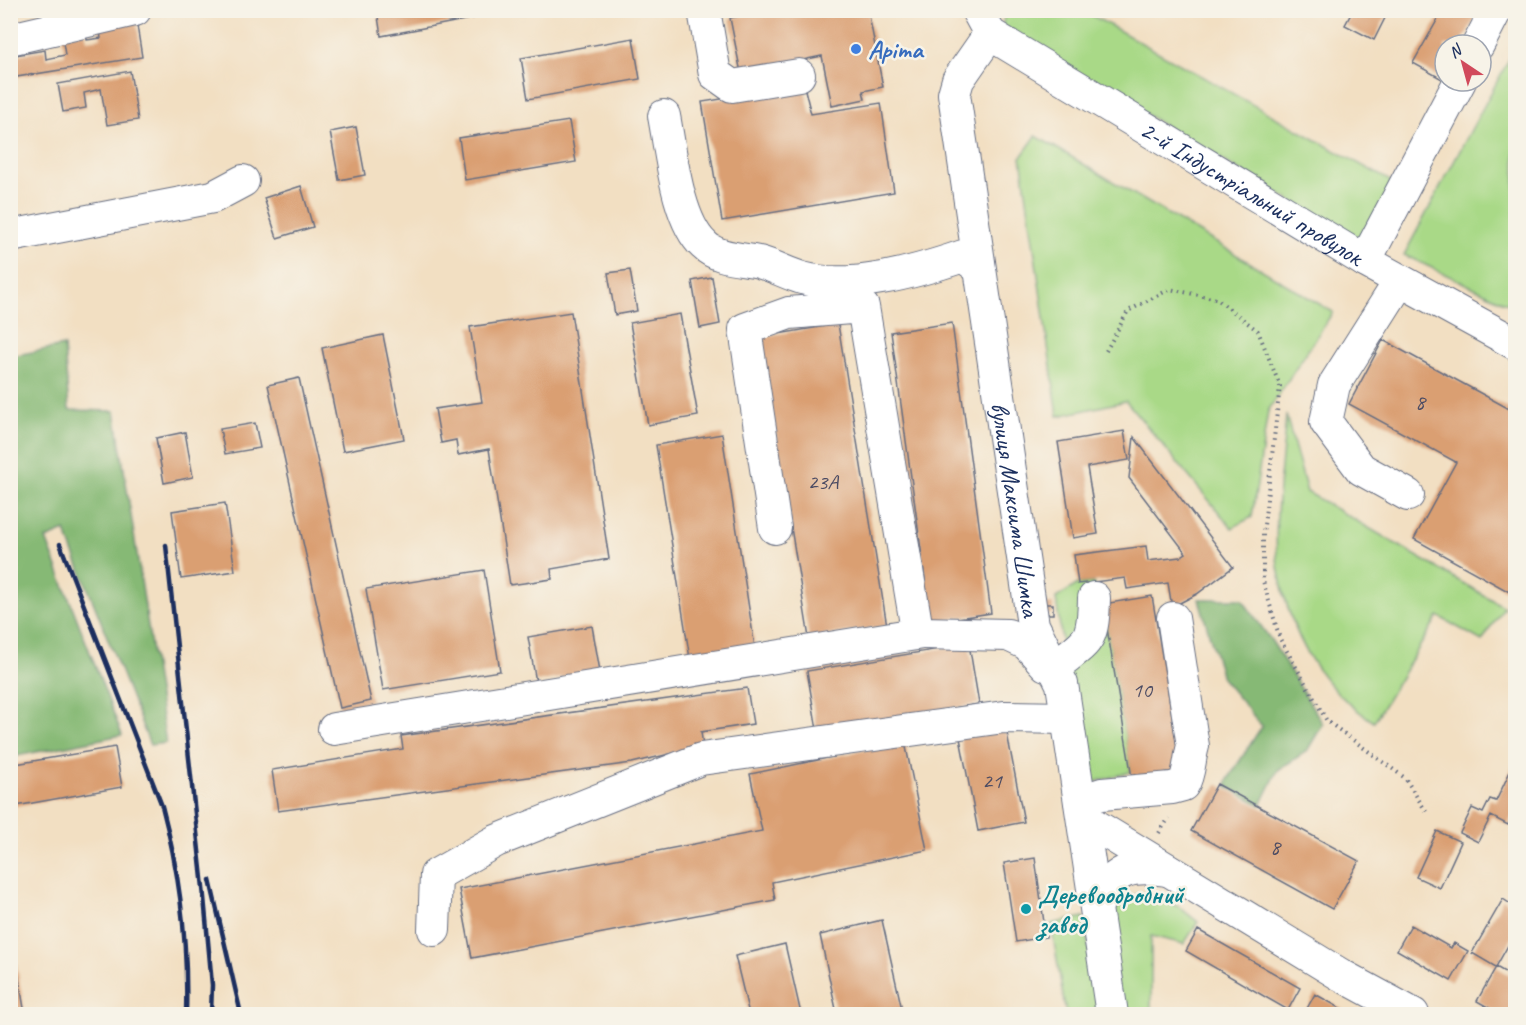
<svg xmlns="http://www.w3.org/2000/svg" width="1526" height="1025" font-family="Caveat,sans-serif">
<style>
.green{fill:#a9d987;stroke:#628472;stroke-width:1.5}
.forest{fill:#86b974;stroke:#507469;stroke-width:1.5}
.building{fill:#da9f72}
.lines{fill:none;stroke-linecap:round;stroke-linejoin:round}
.minor-casing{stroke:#666d81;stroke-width:34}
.path{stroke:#666d81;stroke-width:4;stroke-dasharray:1.5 4.5;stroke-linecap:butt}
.minor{stroke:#fff;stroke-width:32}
.rail{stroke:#1b2f5e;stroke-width:4.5}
.shop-dot{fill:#3f7fe0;stroke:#f7f3e8;stroke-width:2}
.culture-dot{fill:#0f9aa8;stroke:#f7f3e8;stroke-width:2}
.labels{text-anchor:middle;stroke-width:5;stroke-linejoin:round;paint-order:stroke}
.number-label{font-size:22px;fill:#4b4b63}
.shop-label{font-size:26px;font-weight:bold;fill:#366cbe;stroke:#f7f3e8;text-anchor:start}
.street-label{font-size:26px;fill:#1b2f5e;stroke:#f7f3e8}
.culture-label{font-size:26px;font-weight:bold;fill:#0d838f;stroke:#f7f3e8;text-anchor:start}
</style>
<rect width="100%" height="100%" fill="#f7f3e8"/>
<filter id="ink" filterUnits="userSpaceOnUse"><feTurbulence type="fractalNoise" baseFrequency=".0167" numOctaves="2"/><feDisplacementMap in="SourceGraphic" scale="12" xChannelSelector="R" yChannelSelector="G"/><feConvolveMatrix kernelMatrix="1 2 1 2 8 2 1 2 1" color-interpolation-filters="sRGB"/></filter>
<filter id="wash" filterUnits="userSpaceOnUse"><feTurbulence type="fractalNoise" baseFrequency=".008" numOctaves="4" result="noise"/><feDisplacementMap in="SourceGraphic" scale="24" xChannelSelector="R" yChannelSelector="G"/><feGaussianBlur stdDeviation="1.35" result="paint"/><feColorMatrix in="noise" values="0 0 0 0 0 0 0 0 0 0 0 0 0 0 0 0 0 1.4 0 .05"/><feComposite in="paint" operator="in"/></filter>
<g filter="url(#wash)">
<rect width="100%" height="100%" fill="#f2dfc2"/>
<!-- green -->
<path class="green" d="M1005 11H1084L1394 183 1359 242 1002 28Z
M1515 48V307L1404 255Z
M1036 136 1333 312 1268 411 1252 517 1232 528 1126 401 1058 416 1021 157Z
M1286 415 1307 492 1504 607 1482 641 1438 616 1374 722C1319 687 1291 636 1279 572 1271 531 1283 459 1286 415Z
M1093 583 1104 609 1131 772 1090 783 1064 657 1056 598 1078 584Z
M1148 893 1179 907 1198 922 1184 944 1151 936V1014H1121L1107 912 1126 897Z
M1084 917 1099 1014H1066L1051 924Z"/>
<!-- forest -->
<path class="forest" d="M64 346 69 410 115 411 166 743 150 745 65 531 46 539 122 735 11 757V356Z
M1199 599H1242L1273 643 1323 724 1307 751 1278 770 1261 805 1227 787V781L1262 726 1222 678Z"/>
<g id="blocks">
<!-- building -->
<path class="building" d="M377 10H507V12L381 36Z
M770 10H868L883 87 863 91 865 99 832 106 822 56 741 73 730 18Z
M1353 10H1389L1374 40 1345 25Z
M1443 10H1480L1460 45H1445V73L1442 79 1413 63Z
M136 19 142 57 10 78V49L15 48 16 55 45 50 46 59 65 55 62 36 85 32 87 40 101 38 99 25Z
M633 38 640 79 528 99 521 58Z
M130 71 138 120 107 125 101 89 84 93 86 108 63 112 58 84Z
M804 86 811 114 881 103 894 192 722 221 702 102Z
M569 121 576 162 465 180 459 138Z
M356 127 365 175 339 180 330 132Z
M301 186 313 227 277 238 264 198Z
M630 270 637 311 615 315 608 273Z
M712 277 720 324 700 328 692 281Z
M571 312 609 559 551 569 552 579 510 585 489 449 458 455 456 440 441 443 435 409 482 402 470 327Z
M680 314 698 416 648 425 630 323Z
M952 323 991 613 931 622 891 332Z
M838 324 887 626 809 638 760 337Z
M383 335 404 439 343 451 322 348Z
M1383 340 1515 412 1513 594 1414 539 1456 462 1349 404Z
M299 378 371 701 340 708 268 385Z
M255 423 260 448 225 454 220 429Z
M1124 431 1129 460 1087 467 1098 534 1073 538 1058 442Z
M185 432 193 477 164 483 156 438Z
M722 434 756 654 691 665 656 445Z
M1134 437 1233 567 1197 594 1172 607 1168 583 1127 589 1125 578 1078 584 1074 555 1146 546 1148 561 1180 557 1186 553 1129 478Z
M225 503 235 571 181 579 172 511Z
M484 570 500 671 383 690 366 589Z
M1152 596 1181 770 1132 778 1103 604Z
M1042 604H1053V614H1042Z
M592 626 600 671 536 682 528 637Z
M969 644 979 704 817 730 807 671Z
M747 688 753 724 701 732 703 746 632 763 278 811 272 770 403 749 401 736Z
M1006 728 1024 822 978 831 960 738Z
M905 742 927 850 772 882 775 900 472 958 459 889 762 831 750 774Z
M115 747 122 787 10 807V765Z
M1515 761V811L1508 825 1491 816 1478 842 1460 833 1472 808 1483 813 1490 799 1496 801Z
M1217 784 1359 861 1332 909 1191 831Z
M1437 831 1461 842 1440 888 1416 877Z
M1035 858 1046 937 1016 942 1004 863Z
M1503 899 1515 907V933L1496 967 1515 978V1014H1500L1477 1001 1496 967 1472 953Z
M882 920 903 1014H837L820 935Z
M1411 925 1451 948 1454 943 1468 951 1451 981 1397 950Z
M1198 930 1300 988 1288 1010 1186 951Z
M10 938H12L25 1014H10Z
M785 944 801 1014H749L735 956Z
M1315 994 1351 1014H1304Z"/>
</g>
</g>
<g filter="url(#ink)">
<use href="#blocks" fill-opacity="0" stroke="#666d81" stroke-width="1.5"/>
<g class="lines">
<!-- minor casing -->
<g class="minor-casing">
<g id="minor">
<path d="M704 10 715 74 732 86 799 75"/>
<path id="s1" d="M977 10 990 34 958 80 954 94 1033 625 1062 684 1112 1014"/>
<path id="s2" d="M990 34 1365 261 1516 344"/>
<path d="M10 39 135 10"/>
<path d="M1478 45 1496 10"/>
<path d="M664 116C671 152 677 220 704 245 718 259 742 258 759 262 774 266 788 274 802 278 850 291 916 272 963 256L979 268"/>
<path d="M10 236 213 197 243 181"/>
<path d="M1365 261 1460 81"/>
<path d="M1400 281 1334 385 1326 422 1361 469 1408 495"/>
<path d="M775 528 745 329 789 313 863 307 916 624 922 633 1008 635 1027 644 1046 665"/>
<path d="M1054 667C1088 640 1093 644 1094 598"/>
<path d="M334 729 922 633"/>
<path d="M1080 801 1102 794 1172 788 1183 785C1190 773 1189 759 1193 746L1173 618"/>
<path d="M1083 818 1341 975 1413 1014"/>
<path d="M1097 905C1115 868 1128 865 1168 870"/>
<path d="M434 930 436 875 496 841 701 759 1004 717 1067 718"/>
</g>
</g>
<!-- path -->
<path class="path" d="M1106 351 1128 311 1170 289 1217 299 1258 331 1280 386 1263 534V581L1280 639 1327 721 1405 778 1427 813
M1159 833 1169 818"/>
<!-- minor -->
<use href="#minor" class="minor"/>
<!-- rail -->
<path class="rail" d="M60 544 162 806C180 874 188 944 186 1014
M166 545 204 897 212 985 211 1014
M210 880 241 1014"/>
</g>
</g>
<!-- markers -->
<circle class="shop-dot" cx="856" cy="49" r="6"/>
<circle class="culture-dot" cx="1026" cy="909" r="6"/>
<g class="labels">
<!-- number labels -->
<g class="number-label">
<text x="1420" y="409">8</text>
<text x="823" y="489">23А</text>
<text x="1142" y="697">10</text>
<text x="992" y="788">21</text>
<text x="1275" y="854">8</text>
</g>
<!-- shop labels -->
<g class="shop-label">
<text x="868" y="58">Аріта</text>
</g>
<!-- street labels -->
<g class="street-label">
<text dy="9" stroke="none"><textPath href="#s2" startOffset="306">2-й Індустріальний провулок</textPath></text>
<text dy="9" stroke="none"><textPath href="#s1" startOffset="518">вулиця Максима Шимка</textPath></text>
</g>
<!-- culture labels -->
<g class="culture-label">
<text x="1038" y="903">Деревообробний<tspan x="1038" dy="30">завод</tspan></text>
</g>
</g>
<!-- margin -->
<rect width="1526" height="1025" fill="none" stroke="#f7f3e8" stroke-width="36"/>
<!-- north arrow -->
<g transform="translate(1463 63) rotate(324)"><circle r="28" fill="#f7f3e8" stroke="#9fa5b1" stroke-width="1.5"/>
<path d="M0-4.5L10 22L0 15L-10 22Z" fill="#d1495b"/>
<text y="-9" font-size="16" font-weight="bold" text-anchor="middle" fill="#1b2f5e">N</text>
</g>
</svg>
